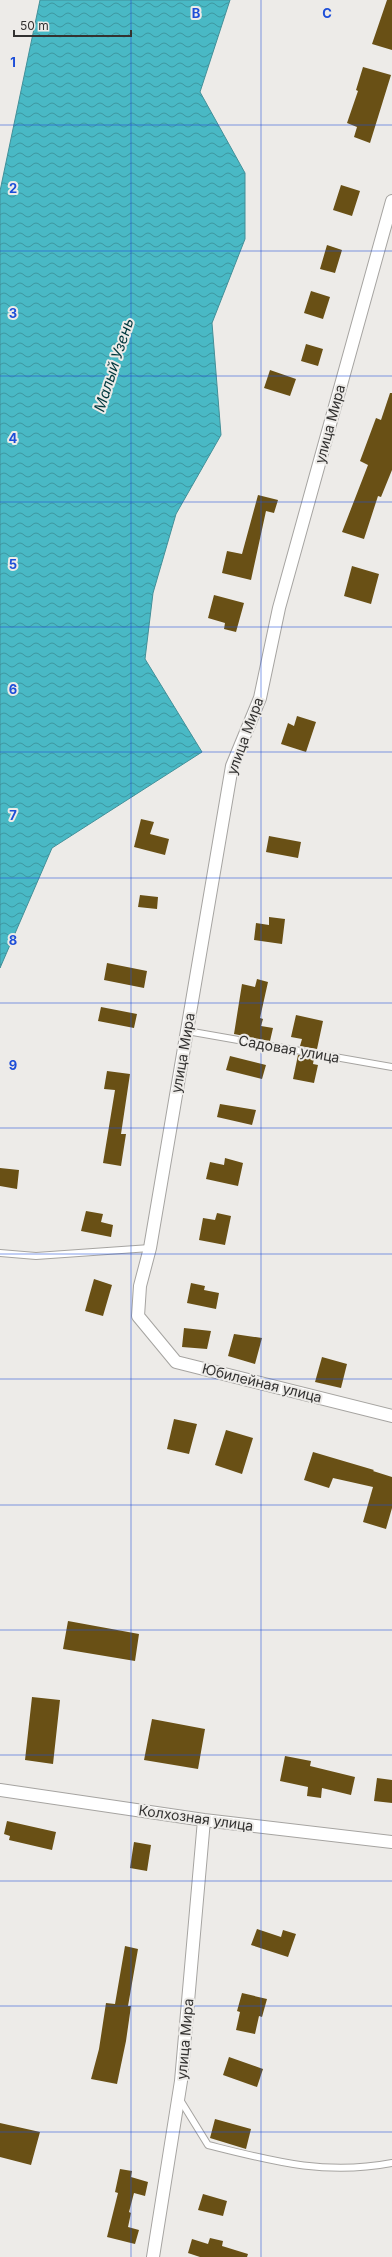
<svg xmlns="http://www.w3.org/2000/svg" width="392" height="2257" font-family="Inter,sans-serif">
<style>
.water{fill:url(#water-waves);stroke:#429099}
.building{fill:#695015}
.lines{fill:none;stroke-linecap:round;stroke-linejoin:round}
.lane-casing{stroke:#a6a4a1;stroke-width:8}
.street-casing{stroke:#a6a4a1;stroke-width:14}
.lane{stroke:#fff;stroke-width:6}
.street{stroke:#fff;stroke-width:12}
.grid{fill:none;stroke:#1d4ed8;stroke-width:1;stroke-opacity:0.55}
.labels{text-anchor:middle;stroke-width:4;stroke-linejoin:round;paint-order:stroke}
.street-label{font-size:14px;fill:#333231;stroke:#edebe8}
.water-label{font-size:15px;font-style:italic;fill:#01383d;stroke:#edebe8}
.grid-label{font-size:13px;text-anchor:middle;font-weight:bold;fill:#1d4ed8;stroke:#edebe8;stroke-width:4;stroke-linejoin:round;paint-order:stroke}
</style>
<defs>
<pattern id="water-waves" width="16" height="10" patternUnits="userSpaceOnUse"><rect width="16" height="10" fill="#49b9c5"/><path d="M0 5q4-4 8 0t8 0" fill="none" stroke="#3d97a1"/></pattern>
</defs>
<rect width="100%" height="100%" fill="#edebe8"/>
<!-- water -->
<path class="water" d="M40 0H230L200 92 245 173V239L212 323 221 435 176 514 153 593 145 659 202 752 52 848 0 968V191Z"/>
<!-- building -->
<path class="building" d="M387 0H392V50L372 44Z
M363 67 391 75 370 143 354 137 357 127 347 123 358 91 356 90Z
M341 185 360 191 352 216 333 210Z
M327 245 342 250 335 273 320 269Z
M311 291 330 297 323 319 304 313Z
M306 344 323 349 318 366 301 361Z
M270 370 296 379 290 396 264 388Z
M390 393H392V470L381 497 378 496 364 539 342 532 368 465 360 461 376 418 381 420Z
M258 495 278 500 274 513 266 511 251 580 222 573 227 551 242 554Z
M352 566 379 574 371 604 344 596Z
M214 595 244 603 236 632 224 629 225 623 208 618Z
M297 716 316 722 306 752 281 744 288 723 294 726Z
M141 819 154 822 150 834 169 839 165 855 134 847Z
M269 836 301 842 298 858 266 852Z
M140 895 158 897 157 909 138 907Z
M269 917 285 919 282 944 254 940 256 923 269 925Z
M107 963 147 971 144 988 104 980Z
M257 979 268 982 260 1018 263 1019 261 1026 273 1028 270 1041 234 1034 242 984 255 987Z
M101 1007 137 1014 134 1028 98 1021Z
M296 1015 323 1021 317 1049 300 1046 302 1039 291 1037Z
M298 1055 314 1058 313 1064 318 1065 314 1083 293 1079Z
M230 1056 266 1065 262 1079 226 1070Z
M107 1071 130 1074 121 1134H126L121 1166 103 1163 115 1090 104 1089Z
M220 1104 256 1110 252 1125 217 1117Z
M225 1158 243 1163 238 1186 206 1179 210 1162 224 1165Z
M0 1168 19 1170 17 1189 0 1186Z
M86 1211 103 1214 101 1222 113 1225 111 1237 81 1231Z
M217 1213 231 1216 225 1245 199 1240 203 1218 215 1220Z
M94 1279 112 1285 103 1316 85 1311Z
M191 1283 205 1286 204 1290 219 1293 216 1309 187 1303Z
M184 1328 211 1331 207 1349 182 1347Z
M234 1334 262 1338 255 1364 228 1356Z
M322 1357 347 1364 341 1388 315 1382Z
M174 1419 197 1424 189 1454 167 1449Z
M226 1430 253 1438 242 1474 215 1465Z
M313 1452 374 1470 373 1471 392 1477V1508L386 1529 363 1522 373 1487 333 1478 329 1488 304 1480Z
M68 1621 139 1634 135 1661 63 1649Z
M32 1697 60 1700 53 1764 25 1760Z
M152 1719 205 1729 198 1769 144 1760Z
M285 1756 311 1761 310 1766 355 1777 351 1795 322 1788 321 1798 307 1796 308 1787 280 1781Z
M377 1778 392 1780V1803L374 1801Z
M7 1821 56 1832 52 1850 9 1840 10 1836 4 1834Z
M134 1842 151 1845 147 1871 130 1868Z
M257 1929 281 1937 283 1930 296 1934 288 1957 251 1945Z
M125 1946 138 1949 128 2006H131L126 2041 117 2084 91 2079 99 2049 106 2003 115 2004Z
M242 1993 267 1999 262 2017 259 2016 255 2034 236 2030 240 2012 237 2011Z
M229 2057 263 2069 257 2087 223 2075Z
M215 2119 251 2129 246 2149 210 2138Z
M0 2123 40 2132 31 2165 0 2157Z
M120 2169 132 2171 131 2177 148 2182 145 2196 134 2193 129 2212 131 2213 128 2227 139 2230 135 2244 107 2237 118 2193 115 2192Z
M203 2194 227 2201 223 2216 198 2210Z
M210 2238 223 2241 222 2246 248 2254 247 2257H200L188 2253 192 2239 208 2244Z"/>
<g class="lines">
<!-- lane casing -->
<g class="lane-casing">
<path id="lane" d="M187 1031 392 1067
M0 1253 36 1256 150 1248
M179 2098 208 2145C272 2161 325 2176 392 2163"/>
</g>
<!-- street casing -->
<g class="street-casing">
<path id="street" d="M392 201 279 608 260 698 232 766 150 1248 140 1286 138 1316 176 1362 392 1416
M0 1790 204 1820 392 1842
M153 2257 181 2081 204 1820"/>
</g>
<!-- lane -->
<use href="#lane" class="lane"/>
<!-- street -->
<use href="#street" class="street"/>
</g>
<!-- grid -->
<path class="grid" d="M131 0V2257M261 0V2257M0 125H392M0 251H392M0 376H392M0 502H392M0 627H392M0 752H392M0 878H392M0 1003H392M0 1128H392M0 1254H392M0 1379H392M0 1505H392M0 1630H392M0 1755H392M0 1881H392M0 2006H392M0 2132H392"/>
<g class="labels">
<!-- street labels -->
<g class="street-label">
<text transform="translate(330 424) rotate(-75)" y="5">улица Мира</text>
<text transform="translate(245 736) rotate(-70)" y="5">улица Мира</text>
<text transform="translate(289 1049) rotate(10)" y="5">Садовая улица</text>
<text transform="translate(183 1053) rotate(-80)" y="5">улица Мира</text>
<text transform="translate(262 1383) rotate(14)" y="5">Юбилейная улица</text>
<text transform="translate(196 1818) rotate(8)" y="5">Колхозная улица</text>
<text transform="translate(185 2039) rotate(-85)" y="5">улица Мира</text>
</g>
<!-- water labels -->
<g class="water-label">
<text transform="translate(114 365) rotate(-72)" y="5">Малый Узень</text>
</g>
</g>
<g class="grid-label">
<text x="196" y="18">B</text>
<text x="327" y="18">C</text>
<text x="13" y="67">1</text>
<text x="13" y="193">2</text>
<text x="13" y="318">3</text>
<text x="13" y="443">4</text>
<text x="13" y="569">5</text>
<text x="13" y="694">6</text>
<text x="13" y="820">7</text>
<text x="13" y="945">8</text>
<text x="13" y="1070">9</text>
</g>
<!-- scale -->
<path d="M14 30v6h117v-6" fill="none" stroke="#333231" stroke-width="2"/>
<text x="20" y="30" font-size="12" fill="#333231" stroke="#edebe8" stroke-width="3" paint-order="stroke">50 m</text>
</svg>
